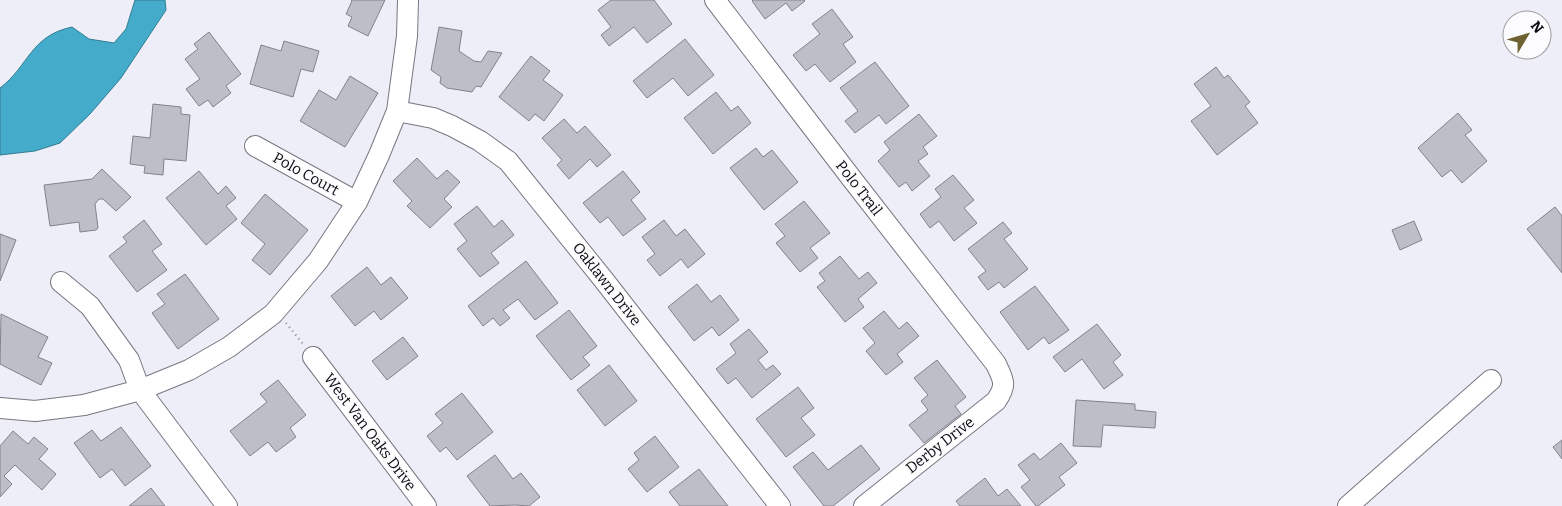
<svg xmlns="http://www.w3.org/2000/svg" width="1562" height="506" font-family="Bitter,serif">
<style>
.water{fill:#44acca;stroke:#337c92}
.building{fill:#bdbec8;stroke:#81828b}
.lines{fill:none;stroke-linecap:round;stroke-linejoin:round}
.minor-casing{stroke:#777881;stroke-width:22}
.path{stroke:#92939a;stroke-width:2.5;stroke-dasharray:1 4;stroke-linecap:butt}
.minor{stroke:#fff;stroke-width:20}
.labels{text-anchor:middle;stroke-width:4;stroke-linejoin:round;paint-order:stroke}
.street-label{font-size:15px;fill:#0b0b0e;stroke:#fcfcfe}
</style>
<rect width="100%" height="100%" fill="#edeef8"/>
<!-- water -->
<path class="water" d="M135 0H165L166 10 121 78 90 114 60 143 35 151 0 155V88C29 66 30 36 72 27L89 39 114 43 126 29Z"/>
<!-- building -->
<path class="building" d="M351 0H385L368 36 348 26 352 17 346 14 352 1Z
M611 0H654L672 24 647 43 634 27 609 46 601 35 611 27 598 10Z
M753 0H804L805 1 792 11 786 3 765 19 752 1Z
M832 9 853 37 843 44 856 62 830 82 815 64 806 71 793 55 820 34 812 24Z
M439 27 462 31 459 51 474 61 481 62 488 51 502 53 481 87 476 86 472 92 447 88 440 83 441 77 431 70Z
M209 32 241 74 226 86 231 93 213 107 208 100 199 106 186 89 200 79 185 59 198 49 194 44Z
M685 39 714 75 688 96 673 78 647 98 633 81Z
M284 41 319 51 313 72 301 69 293 97 250 84 261 45 281 51Z
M531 56 550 71 543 80 563 95 544 121 535 114 529 121 499 97Z
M875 62 909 106 886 124 879 115 855 133 845 121 858 111 840 88Z
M1216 67 1224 78 1228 75 1250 102 1245 106 1258 123 1217 155 1191 121 1211 106 1194 84Z
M350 76 378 93 345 147 300 121 319 90 336 100Z
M716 92 731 111 738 106 751 123 713 154 684 118Z
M153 104 181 107V114L190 115 186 161 164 159 163 175 144 173 145 166 130 164 133 136 150 138Z
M1458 113 1472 130 1465 135 1487 161 1462 183 1451 170 1442 177 1418 148Z
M919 114 937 136 923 147 928 154 918 161 930 176 912 191 906 182 899 187 878 161 890 150 884 142Z
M564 119 577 133 585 126 611 155 597 167 590 159 569 179 557 165 562 160 542 138Z
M756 148 763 157 772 150 798 182 764 210 730 168Z
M417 158 437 179 447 170 460 182 444 199 452 207 430 228 407 206 412 201 393 181Z
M102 169 131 197 116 211 103 199H99L95 204 98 228 96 230 80 232 79 222 50 226 44 185 92 179Z
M199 171 218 194 226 186 236 198 226 206 237 219 206 245 166 198Z
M623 171 640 192 631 200 646 219 623 236 608 217 600 223 583 203Z
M953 175 974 200 964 208 977 223 954 241 939 221 930 228 920 214 941 197 935 189Z
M265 194 308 230 270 275 252 260 265 244 241 223Z
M804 201 830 233 810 248 818 258 800 272 776 243 785 236 775 224Z
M477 206 494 227 502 220 514 235 491 253 499 263 480 277 457 249 467 241 454 224Z
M1555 207 1562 216V273L1527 229Z
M144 220 162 244 152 251 167 270 137 292 109 256 127 242 123 237Z
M664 220 676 236 685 229 705 254 688 268 681 259 660 276 647 260 655 254 642 237Z
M1414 221 1422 240 1400 250 1392 230Z
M1003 222 1012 233 1004 239 1028 269 1004 288 999 282 988 290 978 277 986 271 968 249Z
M0 234 16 240 0 281Z
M840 256 859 279 868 272 877 283 858 299 864 307 845 322 817 287 825 281 819 273Z
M526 261 558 303 535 320 518 299 503 310 510 318 500 326 493 318 483 326 468 306Z
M367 267 381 285 391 277 408 298 381 320 374 311 355 326 331 296Z
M185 274 219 319 178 349 152 313 165 304 157 294Z
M697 284 711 302 720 295 739 320 719 336 712 327 694 341 668 307Z
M1035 286 1069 330 1049 344 1044 337 1028 350 1000 312Z
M569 310 597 346 583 357 590 365 571 380 536 336Z
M884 311 899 329 907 322 919 336 897 354 903 362 886 375 866 351 875 343 863 328Z
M1 314 48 337 38 357 52 363 41 385 0 364Z
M1097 324 1121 355 1113 362 1123 375 1104 389 1082 359 1065 372 1053 357Z
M749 329 768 352 758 360 766 370 773 365 781 374 752 398 736 378 728 384 716 369 736 353 730 344Z
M403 337 418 356 387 380 372 361Z
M937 360 966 397 955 406 961 414 924 443 909 425 928 410 921 401 928 395 914 378Z
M609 365 637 401 605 426 577 390Z
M278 380 306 415 290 428 296 437 276 452 268 442 250 456 230 431 267 402 260 394Z
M798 387 814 408 801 418 815 435 786 457 756 419Z
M462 393 493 432 457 460 446 447 440 452 427 436 443 423 435 414Z
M1076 400 1135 404V410L1156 412 1155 428 1103 425 1101 447 1073 446Z
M121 427 151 466 125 486 112 469 100 478 74 443 92 430 101 441Z
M13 431 28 444 34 437 48 449 39 459 56 474 42 490 15 465 4 476 12 484 0 497V446Z
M655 436 679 467 647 492 628 469 639 460 634 453Z
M1562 440V459L1553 447Z
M1061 443 1077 463 1059 477 1065 485 1038 506H1036L1021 487 1030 480 1018 465 1034 453 1040 460Z
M861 445 880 469 833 506H824L793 467 813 452 828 470Z
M495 455 513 479 521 473 540 497 529 506 515 505 490 506 467 476Z
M699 469 728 506H680L669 492Z
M985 478 998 496 1007 489 1021 506H960L956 501Z
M151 488 165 506H129Z"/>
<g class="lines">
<!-- minor casing -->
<g class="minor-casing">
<path id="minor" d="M715 0 852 179 996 364C1004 381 1007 385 996 401L864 506
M397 111 433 118 452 126 480 141 508 161 603 279 780 506
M255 146 357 202
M61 282 90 306 129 360 140 390 227 506
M313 357 426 506
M0 408 35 411 84 405 140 390 189 370 229 347 273 314 318 261 357 202 379 155 397 111 407 36 408 0
M1348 506 1491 380"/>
</g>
<!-- path -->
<path class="path" d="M286 323 303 344"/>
<!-- minor -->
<use href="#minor" class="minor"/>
</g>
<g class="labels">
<!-- street labels -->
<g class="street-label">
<text transform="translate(306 174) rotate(29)" y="5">Polo Court</text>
<text transform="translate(859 188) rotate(52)" y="5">Polo Trail</text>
<text transform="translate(607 284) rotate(52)" y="5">Oaklawn Drive</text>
<text transform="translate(370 432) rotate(53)" y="5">West Van Oaks Drive</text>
<text transform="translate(940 445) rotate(-38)" y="5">Derby Drive</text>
</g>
</g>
<!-- north arrow -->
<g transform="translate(1527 35) rotate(52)"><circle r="24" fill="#fcfcfe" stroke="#9c9c9e"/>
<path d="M0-4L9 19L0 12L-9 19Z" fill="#6d622f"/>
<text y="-8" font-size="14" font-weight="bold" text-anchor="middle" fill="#0b0b0e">N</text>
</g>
</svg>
